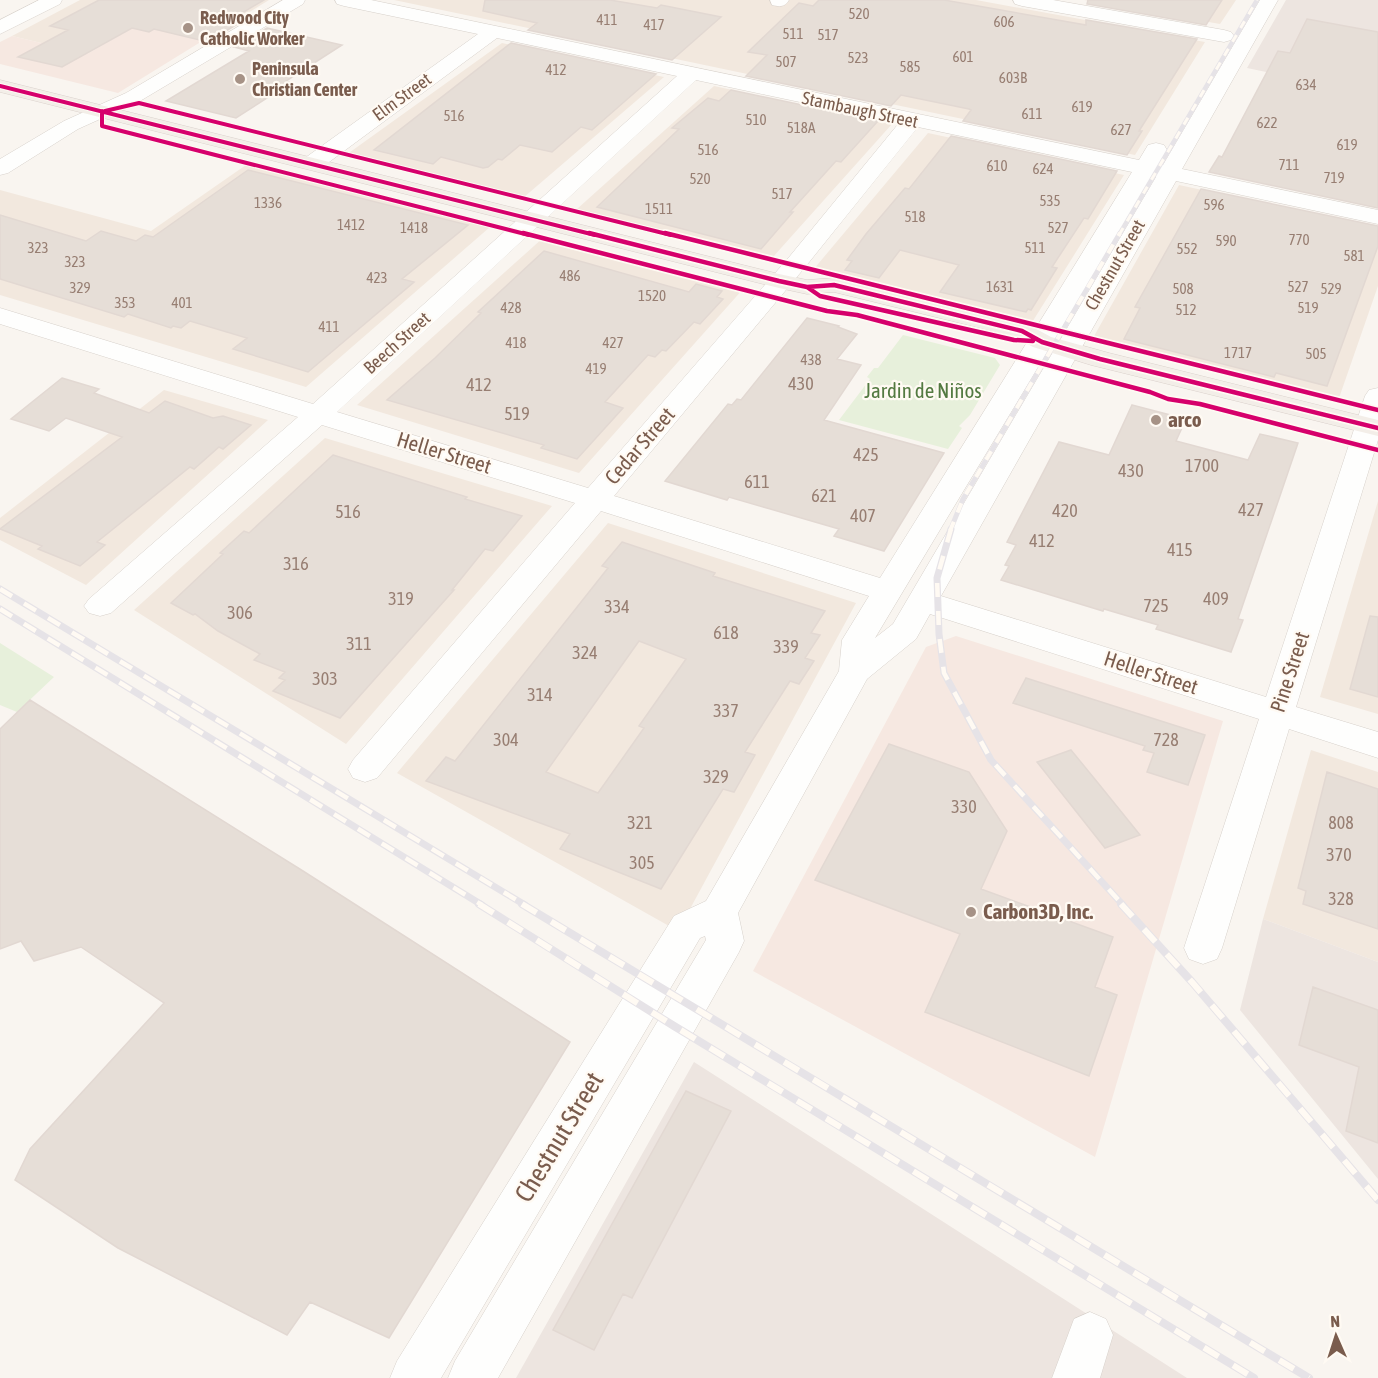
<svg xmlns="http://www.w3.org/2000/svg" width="1378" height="1378" font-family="'Asap Condensed',sans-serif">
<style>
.residential{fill:#f2e8de}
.commercial{fill:#f6e8e1}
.industrial{fill:#ede5e0}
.green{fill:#e7f0db}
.building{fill:#e6ded7;stroke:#e2d8d2;stroke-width:1.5;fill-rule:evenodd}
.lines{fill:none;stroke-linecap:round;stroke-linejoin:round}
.minor-casing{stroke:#d7d1cb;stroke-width:1}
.major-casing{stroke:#dad1cc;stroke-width:1}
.minor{fill:#fefefd;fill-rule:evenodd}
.major{fill:#f3eee8;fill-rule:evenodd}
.rail-far3-casing{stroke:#e6e3e7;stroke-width:4.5}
.rail-far2-casing{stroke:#e6e3e7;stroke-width:5}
.rail-far1-casing{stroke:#e6e3e7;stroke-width:7}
.rail-casing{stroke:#e6e3e7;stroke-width:8}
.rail-far3{stroke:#fffaf3;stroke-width:3;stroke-dasharray:8;stroke-linecap:butt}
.rail-far2{stroke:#fffaf3;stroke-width:4;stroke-dasharray:10;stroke-linecap:butt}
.rail-far1{stroke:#fffaf3;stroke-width:4.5;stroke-dasharray:14;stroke-linecap:butt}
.rail{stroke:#fffaf3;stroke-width:6;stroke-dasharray:17;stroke-linecap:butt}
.cycleway-far1-casing{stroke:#fffaf3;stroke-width:6}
.cycleway-casing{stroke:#fffaf3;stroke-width:8}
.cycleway-far1{stroke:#d6006c;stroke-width:4}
.cycleway{stroke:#d6006c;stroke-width:4.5}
.poi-dot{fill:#a69286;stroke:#fffaf3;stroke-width:2}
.labels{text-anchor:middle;stroke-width:4.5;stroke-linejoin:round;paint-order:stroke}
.far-number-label{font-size:15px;fill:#977e72}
.far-poi-label{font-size:18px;font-weight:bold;fill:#7a5c4d;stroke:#fffaf3;text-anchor:start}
.far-street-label{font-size:18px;fill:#7a5c4d;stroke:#fffaf3}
.number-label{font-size:18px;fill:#977e72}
.park-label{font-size:21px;fill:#537a41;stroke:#fffaf3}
.poi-label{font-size:21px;font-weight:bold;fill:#7a5c4d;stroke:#fffaf3;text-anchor:start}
.street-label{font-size:21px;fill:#7a5c4d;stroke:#fffaf3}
.near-street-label{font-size:26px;fill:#7a5c4d;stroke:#fffaf3}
</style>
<rect width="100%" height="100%" fill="#f9f5f0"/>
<!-- residential -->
<path class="residential" d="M80 0H269L225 27 158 13 87 54 12 36Z
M394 0H976L1205 42 1135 155Z
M1084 0H1236L1220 24Z
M502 43 664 77 523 198 346 155Z
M714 86 892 124 773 257 577 209Z
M928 133 1124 175 1031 324 813 270Z
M246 165 490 227 306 387 0 295V190L151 231Z
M1179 185 1378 228V286L1339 398 1093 338Z
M544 237 744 288 579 473 357 405Z
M164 390 268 420 86 585 0 540V518Z
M325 438 552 506 346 744 134 610Z
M1378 501V714L1320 697Z
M608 523 856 603 678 931 397 773Z
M1311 750 1378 772V962L1263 919Z"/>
<!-- commercial -->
<path class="commercial" d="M158 13 225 27 118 93 0 64V42L12 36 87 54Z
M956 636 1223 721 1095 1157 753 971 926 647Z"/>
<!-- industrial -->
<path class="industrial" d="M1286 0H1378V81L1344 88 1247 68Z
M1263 919 1378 962V1179L1240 1010Z
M694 1062 1187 1378H516Z"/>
<!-- green -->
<path class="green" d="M903 335 995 358 1000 365 970 415 959 426 962 428 948 449 839 420 870 379 867 377 874 368H878Z
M0 643 54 677 17 712 0 705Z"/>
<!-- building -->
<path class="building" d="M99 0H264L230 20 241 22 208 42 154 29 149 32 132 28 62 67 18 57 68 30 50 26Z
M485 0H610L657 8 661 5 721 17 672 60 528 30 537 23 483 11Z
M819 0H944L1086 25V20L1197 39 1139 131H1142L1127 155 963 121 971 110 969 109 901 95 891 106 746 76 767 55 748 52 799 3 813 6Z
M1088 0H1222L1206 25 1087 4Z
M1307 19 1378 32V208L1209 172 1219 156 1222 157 1278 51 1290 53Z
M267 28 342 45 286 81 292 82 236 118 166 101 249 51 234 47Z
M511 43 656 74 592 130 581 127 552 152 520 145 502 160 498 159 488 167 483 168 441 157 433 164 374 150Z
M731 90 878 121 841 162 836 161 790 212H793L761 249 597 207 679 129 672 128 708 98 719 101Z
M951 136 1117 171 1088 219 1084 218 1052 267 1057 268 1031 310 1028 309 1026 312 940 292 959 265 900 250 879 278 845 270 852 261 847 260 866 234 905 188 909 189Z
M248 170 468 225 402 279 414 282 308 372 233 349 247 338 190 321 181 328 173 326 171 328 128 314 124 317 0 279V215L86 241 101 231 136 241 145 235 153 237Z
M1201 189 1378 226V246L1327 386 1276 373 1274 377 1124 339 1140 308 1135 307Z
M544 251 689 292 696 284 722 291 717 297 723 299 700 324 694 322 666 351 662 350 655 357 648 355 605 402 623 408 577 459 541 448 544 445 387 400 435 358 481 313 478 312Z
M807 318 839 326 838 327 857 334 837 359 861 365 824 420 944 453 884 551 834 536 839 529 729 497 727 500 665 481 728 404 732 405 737 399 741 400Z
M62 378 99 389 94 393 149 413 165 401 213 418 223 416 251 425 223 449 219 447 194 469 190 467 97 542 105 545 80 566 38 549 42 546 0 529 122 437 66 418 49 431 11 419Z
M1132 405 1186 419 1176 441 1248 460 1260 434 1298 443 1238 619 1243 620 1231 652 1156 629 1158 625 1104 609 1103 611 1001 580 1009 566 1005 565 1016 545 1007 542 1059 442 1109 455Z
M333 455 467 497 465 499 522 516 493 551 485 549 452 590H454L340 718 273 691 285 680 279 678 285 672 254 660 260 654 218 631 195 614 193 615 171 603 223 554 220 553 244 531 249 533Z
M622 542 715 573 713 576 825 611 811 633 820 635 805 658 814 661 799 684 790 681 745 752 755 755 734 792 723 789 661 889 560 849 570 834 426 781 446 757 455 761 608 568 602 566ZM639 641 686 659 639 726 644 728 598 793 546 772Z
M1370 616 1378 617V697L1350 689Z
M1026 678 1205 735 1188 785 1147 772 1154 753 1143 750 1145 746 1013 703Z
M30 700 303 871 570 1042 389 1338 310 1302 287 1335 118 1248 15 1180 30 1149 164 1003 81 947 34 961 21 941 0 949V729Z
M889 744 969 772 1007 831 981 889 1113 937 1095 987 1117 995 1089 1076 925 1012 960 934 815 880Z
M1071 750 1098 783 1140 835 1105 848 1037 762Z
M1327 772 1378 789V929L1303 904 1306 891 1298 888Z
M1313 987 1378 1010V1143L1346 1131 1359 1067 1299 1045Z
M686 1091 731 1111 632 1298 623 1294 594 1350 553 1330Z"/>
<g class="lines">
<!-- minor casing -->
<g class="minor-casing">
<path id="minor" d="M39 0H62L60 4 0 34V20Z
M283 0H305L303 4 140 101 78 129 8 173 0 175V159L64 121 126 93Z
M335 0H371L1139 160 1148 145 1156 143 1164 145 1167 150 1159 164 1163 165 1260 0H1278L1182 169 1378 210V224L1176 181 941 596 1266 697 1365 396 1369 390 1378 388V440L1296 707 1378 732V758L1289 729 1222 948 1217 959 1203 964 1189 959 1184 948 1259 719 930 614 916 639 867 679 738 913 744 941 739 952 498 1378H448L455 1361 706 940 705 936 700 938 441 1378H390L397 1361 674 916 706 901 839 671 842 640 869 596 601 511 377 778 365 782 353 778 348 769 353 760 575 503 322 425 111 613 100 616 89 613 84 606 89 599 298 417 0 324V308L313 404 677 76 497 38 321 168 313 170 305 168 302 163 305 158 478 34 344 6 337 4ZM696 80 899 123 790 256 588 488 337 412ZM918 127 1132 172C1049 308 964 443 880 578L614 496 806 266ZM1152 176 1156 177 893 624 875 638C967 484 1061 331 1152 176Z
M770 0H789C785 7 780 7 772 5Z
M1013 0H1053L1224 30 1231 32 1234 36 1231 40 1224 42 1022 6 1015 4Z
M1090 1312 1106 1319 1113 1335 1100 1378H1052L1074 1319Z"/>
</g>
<!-- major casing -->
<g class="major-casing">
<path id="major" d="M0 80 779 274 807 280 834 278 1031 326 1051 337 1109 353 1378 420V436L1091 365 1033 347 1013 336 834 292 807 294 779 288 0 92Z"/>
</g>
<!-- minor -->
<use href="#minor" class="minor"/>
<!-- major -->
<use href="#major" class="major"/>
<!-- rail-far3 casing -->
<g class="rail-far3-casing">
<path id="rail-far3" d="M1119 235 1257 0"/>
</g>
<!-- rail-far2 casing -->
<g class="rail-far2-casing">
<path id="rail-far2" d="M950 531 963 499 1120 233"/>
</g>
<!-- rail-far1 casing -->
<g class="rail-far1-casing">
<path id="rail-far1" d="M951 529 937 578 939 634 944 673 991 760 1123 905
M0 589 525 905
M0 609 482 905"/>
</g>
<!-- rail casing -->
<g class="rail-casing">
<path id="rail" d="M479 904 674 1026 1254 1378
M522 904 1309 1378
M1121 904 1192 982 1378 1200"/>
</g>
<!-- rail-far3 -->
<use href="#rail-far3" class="rail-far3"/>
<!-- rail-far2 -->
<use href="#rail-far2" class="rail-far2"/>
<!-- rail-far1 -->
<use href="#rail-far1" class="rail-far1"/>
<!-- rail -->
<use href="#rail" class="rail"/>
<!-- cycleway-far1 casing -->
<g class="cycleway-far1-casing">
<path id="cycleway-far1" d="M0 86 595 235
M102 111V126L529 235
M105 111 139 103 671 235"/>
</g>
<!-- cycleway casing -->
<g class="cycleway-casing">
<path id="cycleway" d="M523 233 827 311 857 315 1150 392 1168 399 1200 404 1378 450
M589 233 779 281 807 287 834 285 1022 331 1042 342 1100 359 1378 428
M665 233 1378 410
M807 287 820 296 1014 340 1033 341"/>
</g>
<!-- cycleway-far1 -->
<use href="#cycleway-far1" class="cycleway-far1"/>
<!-- cycleway -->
<use href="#cycleway" class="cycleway"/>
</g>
<!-- markers -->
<g class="poi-dot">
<circle cx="188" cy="28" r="6"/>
<circle cx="240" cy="79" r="6"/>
<circle cx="1156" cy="420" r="6"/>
<circle cx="971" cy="912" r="6"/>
</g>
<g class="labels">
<!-- far-number labels -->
<g class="far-number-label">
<text x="859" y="19">520</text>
<text x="607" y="25">411</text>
<text x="1004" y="27">606</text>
<text x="654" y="30">417</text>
<text x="793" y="39">511</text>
<text x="828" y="40">517</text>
<text x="963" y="62">601</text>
<text x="858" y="63">523</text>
<text x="786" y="67">507</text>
<text x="910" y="72">585</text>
<text x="556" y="75">412</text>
<text x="1013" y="83">603B</text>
<text x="1306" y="90">634</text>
<text x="1082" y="112">619</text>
<text x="1032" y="119">611</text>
<text x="454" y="121">516</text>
<text x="756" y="125">510</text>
<text x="1267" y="128">622</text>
<text x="801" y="133">518A</text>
<text x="1121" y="135">627</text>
<text x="1347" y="150">619</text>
<text x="708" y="155">516</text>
<text x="1289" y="170">711</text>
<text x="997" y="171">610</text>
<text x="1043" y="174">624</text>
<text x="1334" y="183">719</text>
<text x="700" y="184">520</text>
<text x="782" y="199">517</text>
<text x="1050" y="206">535</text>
<text x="268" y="208">1336</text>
<text x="1214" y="210">596</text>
<text x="659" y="214">1511</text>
<text x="915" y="222">518</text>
<text x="351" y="230">1412</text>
<text x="414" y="233">1418</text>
<text x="1058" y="233">527</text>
<text x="1299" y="245">770</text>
<text x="1226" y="246">590</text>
<text x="38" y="253">323</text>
<text x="1035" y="253">511</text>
<text x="1187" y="254">552</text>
<text x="1354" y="261">581</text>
<text x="75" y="267">323</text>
<text x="570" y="281">486</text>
<text x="377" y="283">423</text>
<text x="1000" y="292">1631</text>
<text x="1298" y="292">527</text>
<text x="80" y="293">329</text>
<text x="1183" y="294">508</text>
<text x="1331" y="294">529</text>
<text x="652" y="301">1520</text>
<text x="125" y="308">353</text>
<text x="182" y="308">401</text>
<text x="511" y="313">428</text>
<text x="1308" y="313">519</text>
<text x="1186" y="315">512</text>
<text x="329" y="332">411</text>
<text x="516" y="348">418</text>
<text x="613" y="348">427</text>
<text x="1238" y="358">1717</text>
<text x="1316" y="359">505</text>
<text x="811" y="365">438</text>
<text x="596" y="374">419</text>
</g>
<!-- far-poi labels -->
<g class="far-poi-label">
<text x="200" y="24">Redwood City<tspan x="200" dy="21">Catholic Worker</tspan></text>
<text x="252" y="75">Peninsula<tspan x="252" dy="21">Christian Center</tspan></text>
</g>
<!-- far-street labels -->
<g class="far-street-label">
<text transform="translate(402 97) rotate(-36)" y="6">Elm Street</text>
<text transform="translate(860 110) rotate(12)" y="6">Stambaugh Street</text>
<text transform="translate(1115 265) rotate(-60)" y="6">Chestnut Street</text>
<text transform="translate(397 343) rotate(-42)" y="6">Beech Street</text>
</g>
<!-- number labels -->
<g class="number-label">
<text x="801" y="390">430</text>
<text x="479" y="391">412</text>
<text x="517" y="420">519</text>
<text x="866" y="461">425</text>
<text x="1202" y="472">1700</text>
<text x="1131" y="477">430</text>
<text x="757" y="488">611</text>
<text x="824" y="502">621</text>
<text x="1251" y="516">427</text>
<text x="1065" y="517">420</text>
<text x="348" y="518">516</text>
<text x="863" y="522">407</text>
<text x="1042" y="547">412</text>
<text x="1180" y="556">415</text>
<text x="296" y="570">316</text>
<text x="401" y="605">319</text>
<text x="1216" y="605">409</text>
<text x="1156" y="612">725</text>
<text x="617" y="613">334</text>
<text x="240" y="619">306</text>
<text x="726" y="639">618</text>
<text x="359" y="650">311</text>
<text x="786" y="653">339</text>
<text x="585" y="659">324</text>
<text x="325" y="685">303</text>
<text x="540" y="701">314</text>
<text x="726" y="717">337</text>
<text x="506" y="746">304</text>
<text x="1166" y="746">728</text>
<text x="716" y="783">329</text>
<text x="964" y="813">330</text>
<text x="640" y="829">321</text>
<text x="1341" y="829">808</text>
<text x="1339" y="861">370</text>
<text x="642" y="869">305</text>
<text x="1341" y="905">328</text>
</g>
<!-- park labels -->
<g class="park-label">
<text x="923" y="398">Jardin de Niños</text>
</g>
<!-- poi labels -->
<g class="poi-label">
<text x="1168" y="427">arco</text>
<text x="983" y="919">Carbon3D, Inc.</text>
</g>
<!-- street labels -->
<g class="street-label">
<text transform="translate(640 446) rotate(-49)" y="7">Cedar Street</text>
<text transform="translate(444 453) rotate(17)" y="7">Heller Street</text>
<text transform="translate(1290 672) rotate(-72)" y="7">Pine Street</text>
<text transform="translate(1151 673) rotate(18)" y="7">Heller Street</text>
</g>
<!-- near-street labels -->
<g class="near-street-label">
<text transform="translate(559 1137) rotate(-59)" y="9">Chestnut Street</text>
</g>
</g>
<!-- north arrow -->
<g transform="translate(1336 1336) rotate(357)" stroke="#fffaf3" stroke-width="4.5" paint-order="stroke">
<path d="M0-4.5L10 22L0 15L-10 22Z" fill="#7a5c4d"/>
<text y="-9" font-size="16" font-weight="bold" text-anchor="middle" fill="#7a5c4d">N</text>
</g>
</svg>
